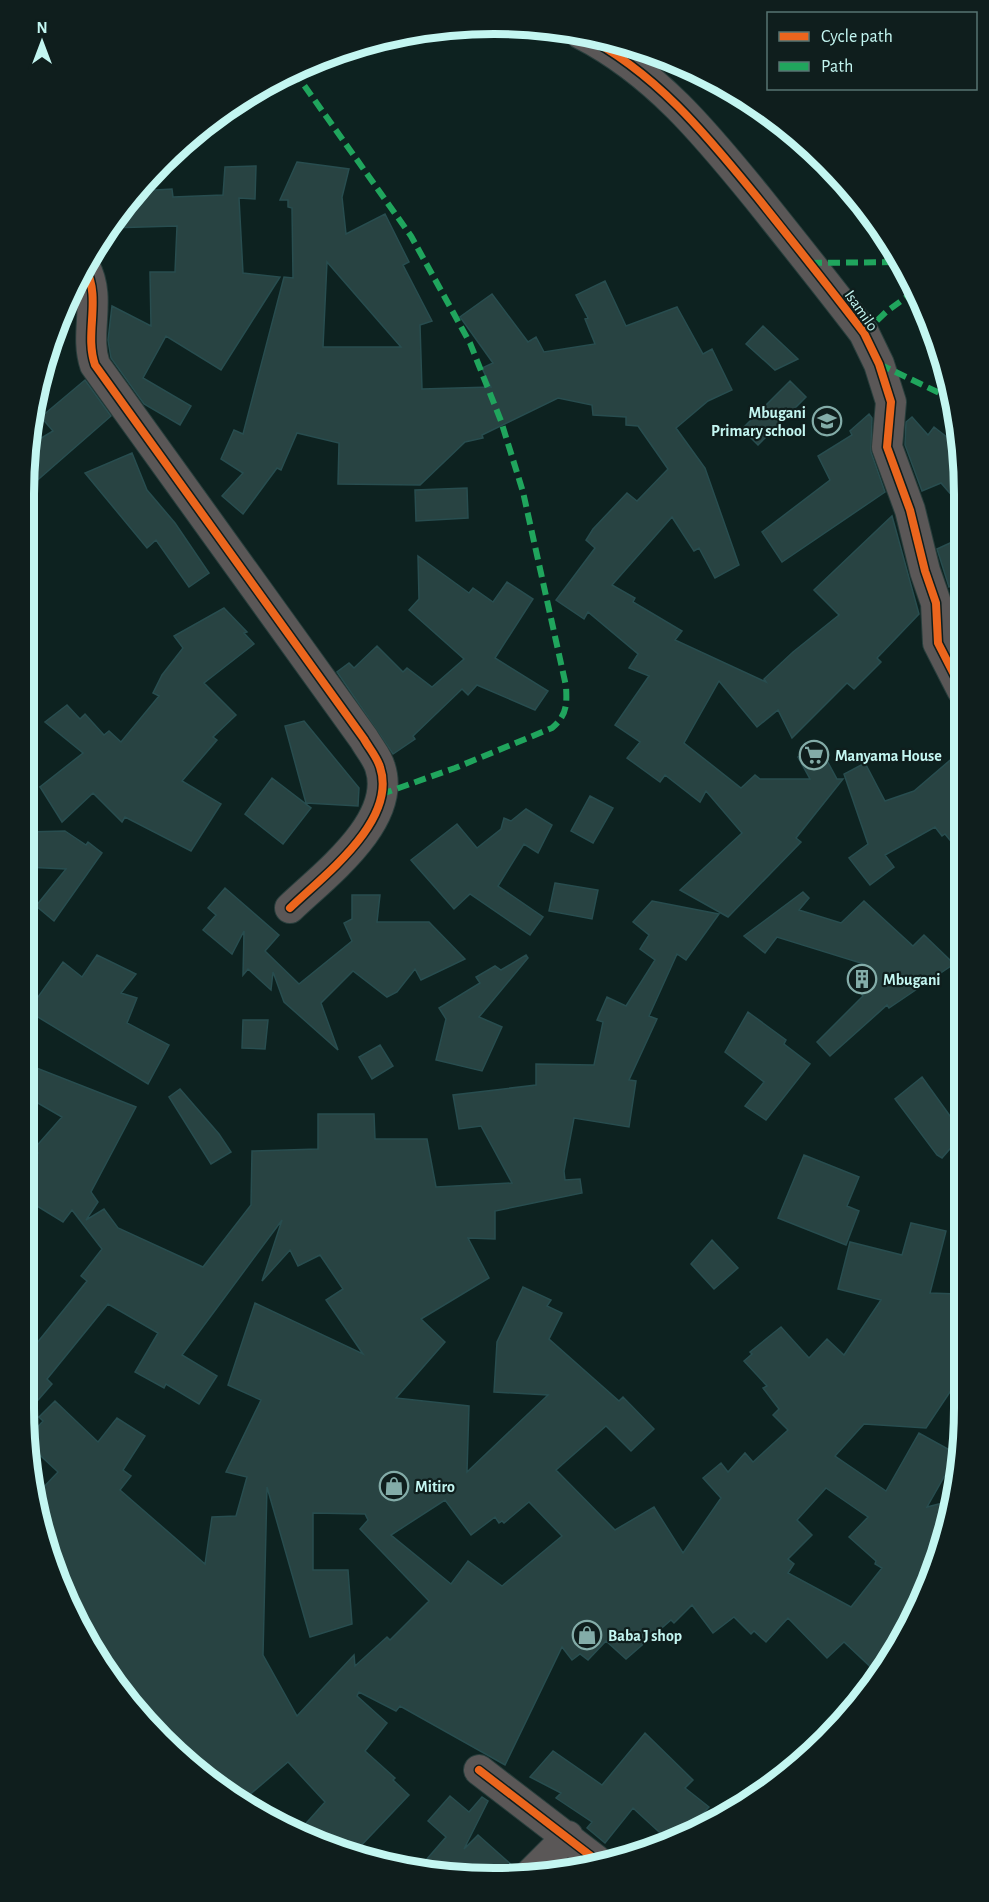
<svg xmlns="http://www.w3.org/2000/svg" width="989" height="1902" font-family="'Alegreya Sans',sans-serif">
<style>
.building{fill:#284342;stroke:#284d4f;stroke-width:1.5;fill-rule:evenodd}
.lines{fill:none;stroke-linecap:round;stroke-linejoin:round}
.street-casing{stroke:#283e3c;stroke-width:32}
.street{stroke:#5a5757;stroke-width:30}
.quiet{stroke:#20a55d;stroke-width:6;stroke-dasharray:12 6;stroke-linecap:butt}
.cycleway-casing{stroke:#0f1e1d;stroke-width:11}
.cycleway{stroke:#eb651d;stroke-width:8}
.labels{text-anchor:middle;stroke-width:4.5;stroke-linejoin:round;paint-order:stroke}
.street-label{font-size:16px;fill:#c3f6f1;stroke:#0f1e1d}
.poi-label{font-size:16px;font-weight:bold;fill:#c3f6f1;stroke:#0f1e1d;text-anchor:start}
.rim{fill:none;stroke:#c3f6f1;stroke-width:8}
</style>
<rect width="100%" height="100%" fill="#0d2220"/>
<!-- building -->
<path class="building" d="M297 162 349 169 342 197 346 234 385 214 409 262 403 265 432 321 420 325 422 389 491 387 482 368 493 363 460 317 492 294 528 342 536 337 544 352 595 344 585 319 588 318 576 295 605 281 626 326 677 307 703 354 712 349 732 390 708 401 676 428 705 468 739 565 715 578 699 548 694 551 672 517 612 585 635 598 633 602 682 631 675 640 766 682 764 679 793 652 839 615 814 590 892 516 919 614 877 658 881 662 854 689 847 683 792 738 778 710 757 727 719 681 684 743 741 788 755 775 760 779H810L798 757 819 746 837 779H843L796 838 801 842 728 917 680 890 742 833 706 791 700 802 665 775 660 782 627 758 640 742 615 725 649 676 629 668 638 654 588 612 584 619 556 600 595 548 586 540 593 529 627 493 637 501 668 469 638 426 626 425V417L593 415 592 405 558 398 482 435 483 438 465 442 420 485 338 484 339 443 297 433 281 470 277 468 243 514 222 496 243 473 221 459 234 430 243 434 284 277 293 278 292 208 288 207V200H280ZM327 262 401 347H323Z
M256 166 255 199 239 198 243 273 280 277 221 370 166 336 143 378 191 406 180 425 144 404 111 358 108 340 112 306 151 326 150 272H175L177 226 109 228 121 208 137 191 172 189 173 197 223 195 225 167Z
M763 326 798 359 775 370 746 344Z
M85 380 111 416 25 491 28 446 53 431 41 417Z
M790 381 806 397 758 445 742 429Z
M869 414 872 418 871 452 885 492 782 562 762 532 830 480 818 456 852 435 850 431Z
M912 417 928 435 934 427 961 448V506L941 483 922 491 905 445 906 422Z
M132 453 147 490 175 523 209 573 189 587 156 540 147 548 85 473Z
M467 488 468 518 416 521 415 490Z
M961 538V581L949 587 937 549Z
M418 556 469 593 473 588 493 602 507 582 533 599 495 658 548 691 535 710 477 685 468 695 462 689 413 736 415 739 393 754 337 672 349 663 354 668 377 646 403 672 407 668 432 687 464 659 409 610 419 599Z
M224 608 247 632 244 633 254 644 204 683 236 715 213 737 217 740 182 781 221 804 191 851 125 817 122 822 93 793 62 822 40 787 83 753 45 722 67 705 80 719 85 714 104 735 109 731 121 742 159 696 153 693 162 675 183 648 174 636Z
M304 721 359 788 358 806 306 803 285 726Z
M962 750V855L945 834 942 836 935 827 885 855 894 867 870 885 849 858 868 844 844 774 865 763 885 801 914 791Z
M272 778 311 808 283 844 245 814Z
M590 796 613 808 593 843 571 831Z
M526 809 552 825 538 853 524 844 498 886 543 917 530 935 470 894 454 909 411 860 457 824 477 848 501 829 504 818 511 821Z
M65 831 86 845 88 842 102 853 54 921 36 906 66 869 25 867V832Z
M555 883 598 890 592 919 549 911Z
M225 888 279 935 265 951 299 984 352 941 344 923 352 919V895H380L377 922H429L465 959 421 980 415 969 397 992 387 997 353 971 321 1003 338 1050 284 1002 273 972 271 990 248 969 243 975 244 931 232 954 203 930 216 915 208 908Z
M803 892 809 898 799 910 841 923 864 901 913 946 924 935 954 964 889 1008 887 1005 830 1056 817 1042 863 996 848 977 864 964 777 937 765 953 744 936Z
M652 901 719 914 686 960 677 954 649 1016 657 1019 629 1080 636 1081 629 1127 574 1118 564 1171 565 1180 580 1179 582 1193 495 1211V1239L468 1238 489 1278 421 1319 445 1342 396 1398 469 1406 467 1472 548 1395 494 1392 497 1342 523 1287 551 1300 547 1306 562 1313 549 1339 619 1401 623 1397 654 1429 631 1451 606 1426 556 1470 615 1530 654 1507 683 1553 721 1498 703 1478 721 1463 728 1472 745 1453 753 1462 788 1430 773 1415 779 1409 763 1388 767 1386 744 1361 752 1354 750 1352 781 1327 809 1358 827 1339 844 1355 881 1300 838 1289 850 1242 902 1255 911 1223 946 1231 930 1293 957 1294 955 1332 964 1337V1363L953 1381 956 1383 926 1428 864 1424 835 1456 886 1491 919 1433 957 1454 927 1507 954 1500 949 1530 916 1616 876 1672 844 1642 827 1658 788 1618 766 1642 754 1631 751 1634 734 1617 713 1633 692 1605 674 1623 671 1620 626 1659 606 1641 588 1660 580 1654 572 1660 562 1647 505 1765 400 1706 396 1711 359 1692 357 1696 387 1723 365 1751 395 1778 393 1780 409 1795 354 1853 301 1829 325 1802 288 1762 241 1802 233 1799 121 1694 49 1559 38 1493 58 1472 30 1446 29 1437 43 1421 39 1417 55 1401 98 1442 117 1418 145 1436 123 1470 131 1476 120 1490 205 1564 212 1517 236 1516 247 1477 226 1472 261 1400 228 1385 255 1303 363 1354 326 1300 343 1289 320 1255 298 1266 290 1250 262 1281 282 1220 182 1355 217 1376 199 1404 166 1384 164 1388 135 1372 158 1333 108 1304 47 1379 52 1384 25 1415 24 1359 87 1281 81 1276 102 1249 72 1210 63 1222 24 1198V1177L38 1153 33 1150 62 1117 24 1095V1063L136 1107 91 1192 98 1202 86 1220 104 1209 118 1228 203 1267 251 1205 252 1151 318 1149V1114H374L375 1139H427L436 1187 512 1183 481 1126 459 1129 453 1095 536 1085V1064L594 1065 603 1022 597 1020 607 997 626 1006 655 960 640 949 649 935 633 922ZM267 1487 310 1637 352 1624 348 1570H313V1513L365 1514 368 1520 360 1529 429 1601 390 1640 387 1637 355 1666 354 1655 297 1716 263 1655ZM826 1488 868 1517 849 1537 876 1561 875 1564 882 1568 851 1607 788 1573 794 1564 788 1559 812 1535 797 1520ZM445 1500 471 1535 495 1517 499 1523 502 1521 504 1523 529 1502 562 1536 502 1586 468 1561 451 1584 391 1535Z
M97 955 136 974 121 993 137 998 127 1023 169 1045 148 1084 28 1011 63 962 82 977Z
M526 955 528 958 479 1017 502 1027 482 1071 436 1060 446 1019 439 1008 480 983 476 977 495 966 501 970Z
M748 1012 786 1040 784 1044 810 1064 766 1120 745 1106 764 1082 725 1052Z
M243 1020H268L265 1049 242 1048Z
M380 1045 393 1066 372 1079 359 1057Z
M922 1077 963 1134 942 1158 937 1155 895 1099Z
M180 1089 219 1134 231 1152 211 1164 169 1097Z
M804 1155 859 1177 847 1206 859 1211 846 1245 778 1218Z
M712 1240 738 1268 714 1289 691 1264Z
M645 1733 693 1780 685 1788 709 1807 675 1842 671 1843 633 1808 605 1843 587 1828 592 1822 556 1798 561 1793 530 1777 553 1751 602 1785Z
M450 1796 469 1812 482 1797 488 1801 464 1849 478 1835 514 1867 510 1875 420 1867 446 1837 428 1821Z"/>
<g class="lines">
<!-- street casing -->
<g class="street-casing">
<path id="street" d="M581 34C655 72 705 133 757 197 793 242 829 287 864 333L879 364 891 402 887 447 910 510 925 571 936 603 938 643 962 690
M85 267C102 299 84 333 95 365L364 739C369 748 377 757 380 767 398 821 323 876 290 908
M479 1770 596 1860
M527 1877 568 1836"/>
</g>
<!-- street -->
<use href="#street" class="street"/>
<!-- quiet -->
<path class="quiet" d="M294 71 411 236 470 343 501 421 523 492 566 686C567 705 567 715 552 728L455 768 382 794
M883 230 888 261
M810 263 901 262
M864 333 886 312 916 290
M879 364 952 399"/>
<!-- cycleway casing -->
<g class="cycleway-casing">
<path id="cycleway" d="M581 34C655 72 705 133 757 197 793 242 829 287 864 333L879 364 891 402 887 447 910 510 925 571 936 603 938 643 962 690
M85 267C102 299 84 333 95 365L364 739C369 748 377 757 380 767 398 821 323 876 290 908
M479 1770 596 1860"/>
</g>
<!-- cycleway -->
<use href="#cycleway" class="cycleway"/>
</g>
<!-- icons -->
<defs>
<g id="school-ring" transform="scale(1.5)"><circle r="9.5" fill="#0f1e1d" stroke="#83aca8" stroke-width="1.5"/><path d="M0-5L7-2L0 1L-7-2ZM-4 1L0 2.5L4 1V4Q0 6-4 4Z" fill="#83aca8"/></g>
<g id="supermarket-ring" transform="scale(1.5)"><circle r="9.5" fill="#0f1e1d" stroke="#83aca8" stroke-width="1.5"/><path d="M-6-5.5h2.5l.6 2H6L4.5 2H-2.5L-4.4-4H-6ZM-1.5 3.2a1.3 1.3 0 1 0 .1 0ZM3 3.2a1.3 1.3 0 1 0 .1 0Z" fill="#83aca8"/></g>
<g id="building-ring" transform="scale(1.5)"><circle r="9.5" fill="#0f1e1d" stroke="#83aca8" stroke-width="1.5"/><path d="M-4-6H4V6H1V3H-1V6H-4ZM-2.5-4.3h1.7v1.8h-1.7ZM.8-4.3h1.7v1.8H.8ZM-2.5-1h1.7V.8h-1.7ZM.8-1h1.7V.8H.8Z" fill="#83aca8"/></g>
<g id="shop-ring" transform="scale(1.5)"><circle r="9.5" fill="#0f1e1d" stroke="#83aca8" stroke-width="1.5"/><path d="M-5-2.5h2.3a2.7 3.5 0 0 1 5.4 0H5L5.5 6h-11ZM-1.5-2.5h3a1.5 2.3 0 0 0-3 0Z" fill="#83aca8"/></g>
</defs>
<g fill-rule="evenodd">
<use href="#school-ring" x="827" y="421"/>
<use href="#supermarket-ring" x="814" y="755"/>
<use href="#building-ring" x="862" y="979"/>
<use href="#shop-ring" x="394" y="1486"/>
<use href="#shop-ring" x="587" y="1635"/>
</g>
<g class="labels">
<!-- street labels -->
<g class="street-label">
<text transform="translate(862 310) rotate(55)" y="6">Isamilo</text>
</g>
<!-- poi labels -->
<g class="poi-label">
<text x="806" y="418" text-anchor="end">Mbugani<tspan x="806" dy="18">Primary school</tspan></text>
<text x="835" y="761">Manyama House</text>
<text x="883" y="985">Mbugani</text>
<text x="415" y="1492">Mitiro</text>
<text x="608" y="1641">Baba J shop</text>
</g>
</g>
<!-- crop -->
<path d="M0 0H989V1902H0ZM494 34H494A460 460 0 0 1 954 494V1408A460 460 0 0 1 494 1868H494A460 460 0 0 1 34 1408V494A460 460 0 0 1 494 34Z" fill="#0f1e1d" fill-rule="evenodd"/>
<path class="rim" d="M494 34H494A460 460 0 0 1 954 494V1408A460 460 0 0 1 494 1868H494A460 460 0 0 1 34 1408V494A460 460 0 0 1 494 34Z"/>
<!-- legend -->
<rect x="767" y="12" width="210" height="78" fill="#0f1e1d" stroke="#577472" stroke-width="1.5"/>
<rect x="779" y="32" width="30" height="9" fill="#eb651d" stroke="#577472" stroke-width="1.5"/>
<text x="821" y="42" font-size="18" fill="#c3f6f1">Cycle path</text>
<rect x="779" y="62" width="30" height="9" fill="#20a55d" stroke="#577472" stroke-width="1.5"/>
<text x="821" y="72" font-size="18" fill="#c3f6f1">Path</text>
<!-- north arrow -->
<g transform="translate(42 42)" stroke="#0f1e1d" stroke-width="4.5" paint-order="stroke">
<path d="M0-4.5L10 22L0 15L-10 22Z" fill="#c3f6f1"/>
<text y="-9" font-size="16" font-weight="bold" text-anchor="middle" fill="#c3f6f1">N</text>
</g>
</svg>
